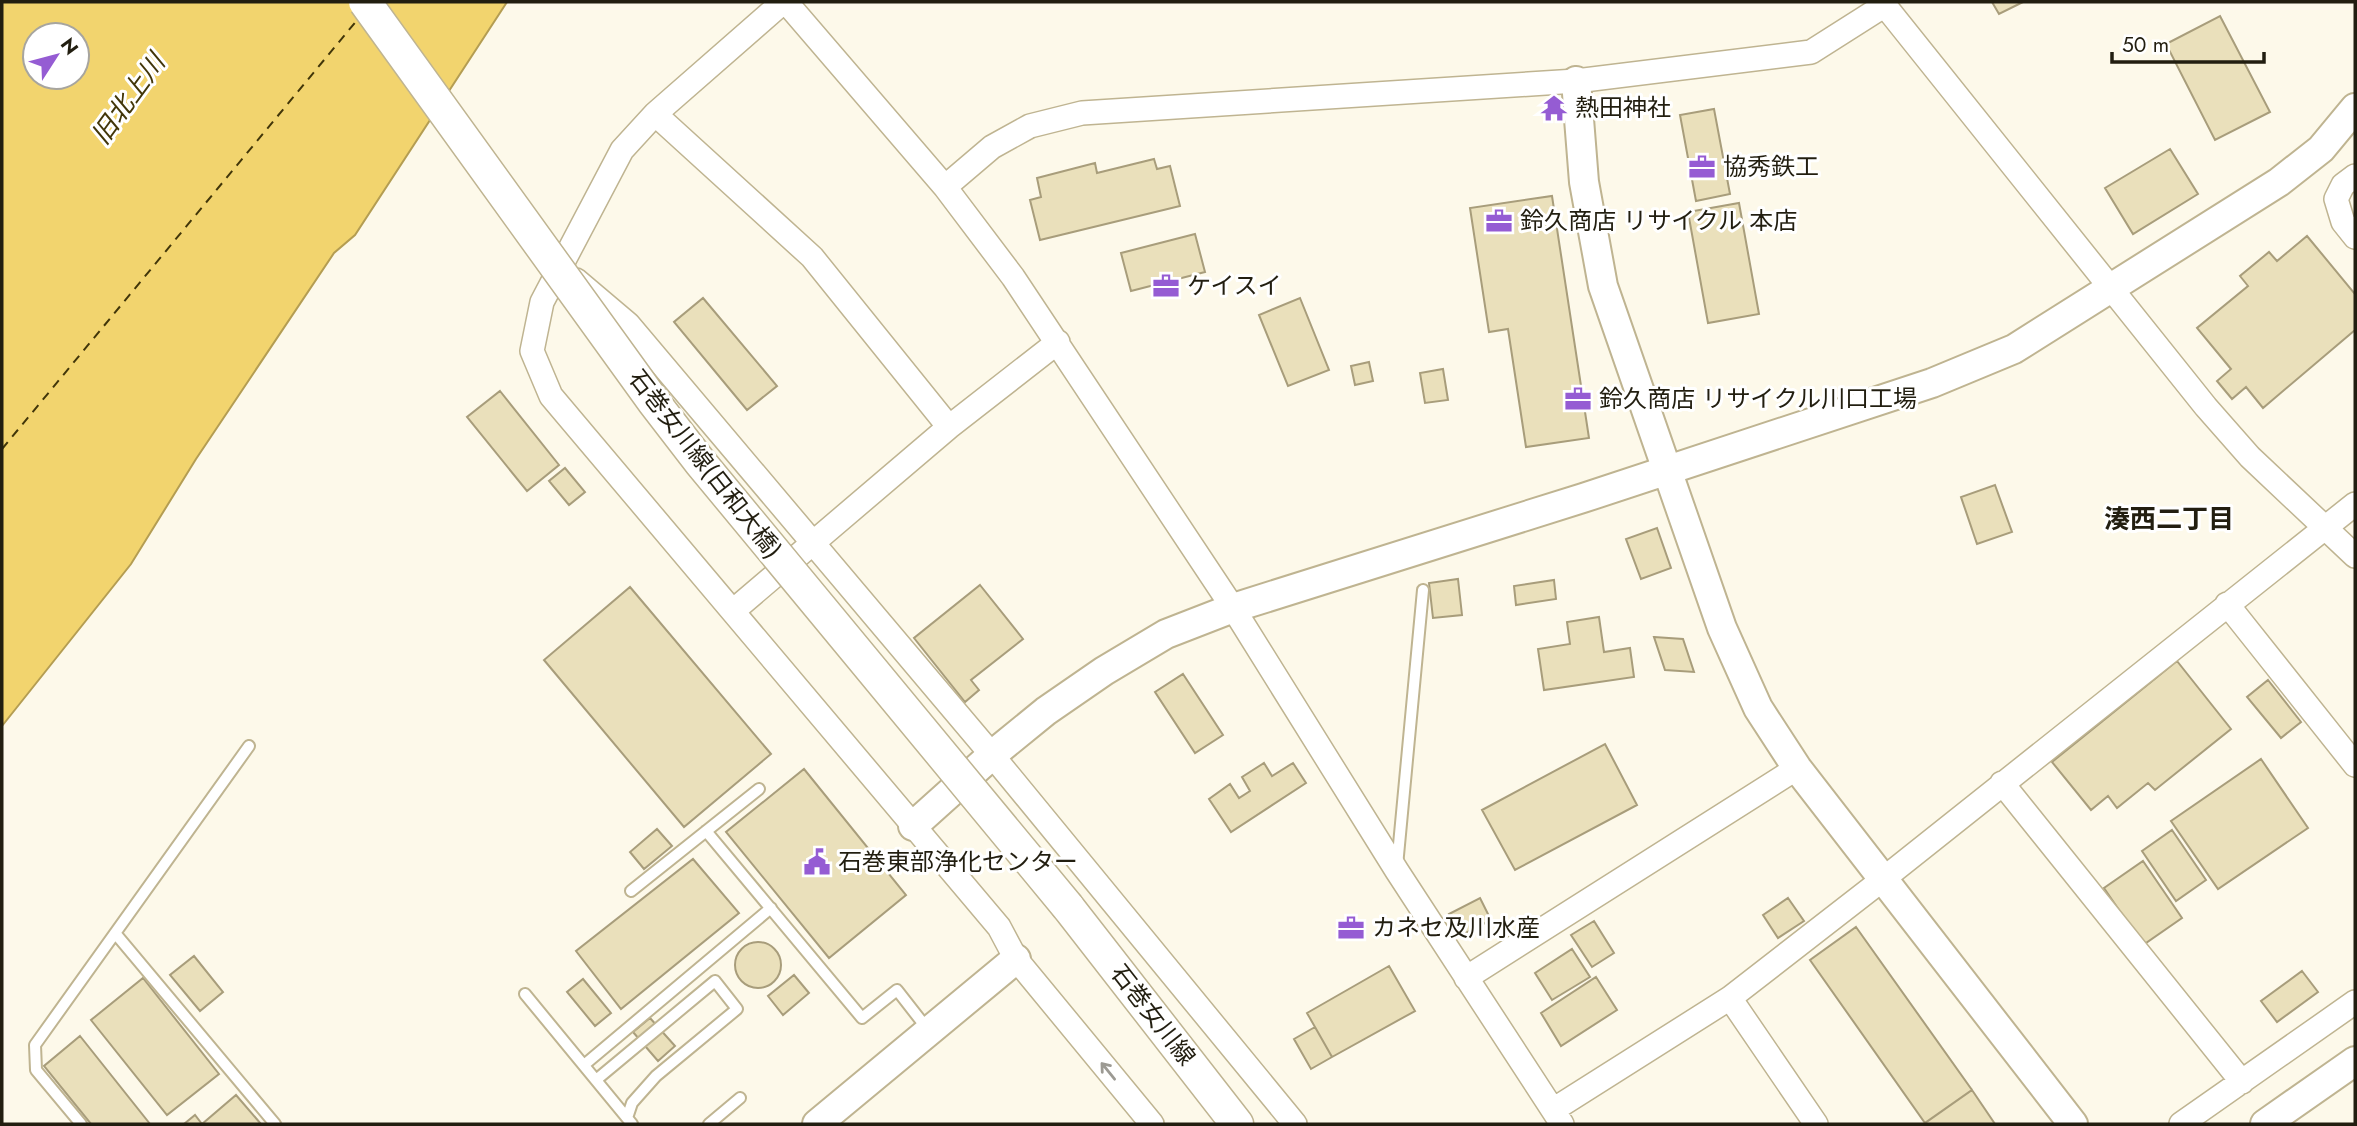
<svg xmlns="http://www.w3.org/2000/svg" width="2357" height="1126" font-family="Jost,'Noto Sans JP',sans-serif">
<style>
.water{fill:#f2d46e;stroke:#b49d52;stroke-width:2;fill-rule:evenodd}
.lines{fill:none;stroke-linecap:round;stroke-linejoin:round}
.ferry{stroke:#423609;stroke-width:2;stroke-dasharray:9 7;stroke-linecap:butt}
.building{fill:#eae0bb;stroke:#a89d7b;stroke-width:2}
.service-casing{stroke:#bfb491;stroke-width:14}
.minor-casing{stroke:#bfb491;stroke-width:26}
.tertiary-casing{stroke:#bfb491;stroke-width:32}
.secondary-casing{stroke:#bfb491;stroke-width:35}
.service{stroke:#fff;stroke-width:10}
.minor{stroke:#fff;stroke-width:23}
.tertiary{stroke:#fff;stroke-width:28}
.secondary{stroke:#fff;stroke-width:32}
.secondary-bridge-casing{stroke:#bfb491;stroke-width:35;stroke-linecap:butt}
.secondary-bridge{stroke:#fff;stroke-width:32}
.oneway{stroke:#9c9a93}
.labels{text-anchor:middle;stroke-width:6;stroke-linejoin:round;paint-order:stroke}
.poi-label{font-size:24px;fill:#221e10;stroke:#fff;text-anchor:start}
.street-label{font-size:24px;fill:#221e10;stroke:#fff}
.water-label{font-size:26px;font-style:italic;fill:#423609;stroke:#fff}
.neighbourhood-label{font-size:26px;font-weight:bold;fill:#221e10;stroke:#fff}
</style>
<rect width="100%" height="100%" fill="#fdf9ea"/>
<!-- water -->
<path class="water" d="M2 2H507L355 235 334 253 196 459 131 564 2 726ZM35 35H77V77H35Z"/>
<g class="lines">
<!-- ferry -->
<path class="ferry" d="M2 449 358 19"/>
</g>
<!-- building -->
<path class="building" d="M1992 2H2023L1999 14Z
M2220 16 2270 112 2215 140 2166 44Z
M1714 109 1730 194 1696 201 1680 115Z
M2170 149 2198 194 2133 234 2105 188Z
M1154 159 1157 169 1170 166 1180 206 1040 240 1030 200 1041 197 1037 178 1095 163 1097 173Z
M1552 196 1589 438 1526 447 1508 329 1489 332 1470 208Z
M1739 203 1759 314 1708 323 1688 212Z
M1195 234 1205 272 1131 291 1121 253Z
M2307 236 2355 294V330L2263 408 2246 387 2232 399 2217 381 2231 369 2197 328 2248 286 2240 276 2269 252 2277 261Z
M703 298 777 386 747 410 674 322Z
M1300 298 1329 370 1288 386 1259 315Z
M1369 362 1373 381 1355 385 1351 366Z
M1443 369 1448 400 1425 403 1420 373Z
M500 391 559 465 527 491 467 417Z
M565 468 585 492 569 505 549 481Z
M1995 485 2012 532 1977 544 1961 497Z
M1657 528 1671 568 1641 579 1626 539Z
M1458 579 1462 615 1433 618 1429 583Z
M1554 580 1556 599 1516 605 1514 586Z
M980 585 1023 639 971 680 979 690 965 702 914 638Z
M630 587 771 754 684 827 544 660Z
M1599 617 1604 652 1630 648 1634 677 1544 690 1538 649 1570 644 1567 622Z
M1654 637 1683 639 1694 672 1665 670Z
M2177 661 2231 729 2155 790 2148 783 2117 808 2108 796 2091 810 2052 762Z
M1183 674 1223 735 1195 753 1155 692Z
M2268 680 2301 722 2281 738 2247 697Z
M1605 744 1637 805 1515 870 1482 810Z
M2261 759 2308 828 2218 889 2171 821Z
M1264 763 1272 776 1293 763 1306 783 1231 832 1209 799 1230 784 1239 798 1250 791 1242 777Z
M804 769 906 895 829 958 726 832Z
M657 829 672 846 644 869 630 852Z
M2172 830 2206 880 2176 901 2142 851Z
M693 859 739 913 621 1009 576 951Z
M2143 861 2182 918 2143 945 2104 888Z
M1480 898 1491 920 1460 936 1449 914Z
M1788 898 1804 921 1778 938 1763 915Z
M1594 921 1614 953 1592 967 1571 935Z
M1856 927 1972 1090 1925 1123 1810 960Z
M735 965a23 23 0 1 1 46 0a23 23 0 1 1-46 0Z
M1572 949 1590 977 1552 1000 1535 973Z
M194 956 223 992 200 1011 170 975Z
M1389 966 1415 1011 1332 1057 1307 1013Z
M2302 971 2318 992 2277 1022 2261 1001Z
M794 975 809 993 783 1015 768 996Z
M1596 977 1617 1010 1561 1046 1541 1013Z
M143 978 219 1074 167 1115 91 1020Z
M583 979 611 1013 595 1026 567 992Z
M650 1018 675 1046 658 1061 633 1032Z
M1315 1027 1332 1057 1311 1069 1294 1039Z
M80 1036 150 1124H91L44 1066Z
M1972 1090 1995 1124H1926L1925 1123Z
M236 1095 261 1124H184L195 1115 202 1124Z"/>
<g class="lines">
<!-- service casing -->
<g class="service-casing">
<path id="service" d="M706 831 862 1018 897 990 929 1031
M1397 866 1423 590
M631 891 759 789
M115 933 275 1124
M525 994 632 1124
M584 1065 771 908
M596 1080 715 981 737 1009 656 1076 632 1103 627 1118
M81 1124 36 1070 35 1045 249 746
M709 1124 740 1098"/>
</g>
<!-- minor casing -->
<g class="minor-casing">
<path id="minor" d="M783 2 655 114 622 150 542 302 532 351 551 396 999 927 1016 959 1152 1124
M786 2 945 187 1013 277 1233 608 1397 871 1562 1124
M1882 2 2206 407 2250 457 2355 556
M655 114 812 257 949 427
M2355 176 2343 185 2336 199 2343 222 2355 237
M945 187 992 147 1030 126 1082 113 1576 81 1811 52 1885 5
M576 280 628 324 992 755 1295 1124
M2227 604 2355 765
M733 611 949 427 1058 342
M2002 783 2242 1082
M1466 978 1797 768
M1730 998 1816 1124
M1553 1110 1730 998 1882 880 2355 504
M2181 1124 2355 1002"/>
</g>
<!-- tertiary casing -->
<g class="tertiary-casing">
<path id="tertiary" d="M1576 81 1584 182 1603 286 1722 628 1758 708 1797 768 2073 1124
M913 826 992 755 1046 711 1104 671 1166 634 1233 608 1583 498 1932 383 2014 349 2279 182 2321 149 2355 108
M817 1124 1016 959
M2265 1124 2355 1061"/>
</g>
<!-- secondary casing -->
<g class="secondary-casing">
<path id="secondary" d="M1068 907 1237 1124"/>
</g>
<!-- service -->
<use href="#service" class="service"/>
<!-- minor -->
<use href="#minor" class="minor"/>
<!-- tertiary -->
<use href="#tertiary" class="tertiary"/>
<!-- secondary -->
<use href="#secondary" class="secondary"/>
<!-- secondary-bridge casing -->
<g class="secondary-bridge-casing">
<path id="secondary-bridge" d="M365 2 653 401 700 462 1068 907"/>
</g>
<!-- secondary-bridge -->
<use href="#secondary-bridge" class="secondary-bridge"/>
</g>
<!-- one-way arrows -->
<defs><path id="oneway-shaft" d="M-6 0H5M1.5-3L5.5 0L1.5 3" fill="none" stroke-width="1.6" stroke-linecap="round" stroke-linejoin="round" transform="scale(1.75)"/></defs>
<use class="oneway" href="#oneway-shaft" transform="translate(1108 1071) rotate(-129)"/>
<!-- icons -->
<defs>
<g id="temple-bare" transform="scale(2.1)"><path d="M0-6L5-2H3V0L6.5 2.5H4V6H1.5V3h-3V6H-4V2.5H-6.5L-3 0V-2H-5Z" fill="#955cd3" stroke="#fff" stroke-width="2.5" paint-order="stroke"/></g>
<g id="office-bare" transform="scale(2.1)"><path d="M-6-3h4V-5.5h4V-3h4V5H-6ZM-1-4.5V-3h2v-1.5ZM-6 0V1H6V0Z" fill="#955cd3" stroke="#fff" stroke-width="2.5" paint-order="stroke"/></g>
<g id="civic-bare" transform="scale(2.1)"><path d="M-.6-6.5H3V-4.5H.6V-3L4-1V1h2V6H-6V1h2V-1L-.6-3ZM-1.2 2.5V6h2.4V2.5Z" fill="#955cd3" stroke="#fff" stroke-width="2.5" paint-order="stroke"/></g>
</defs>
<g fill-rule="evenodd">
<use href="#temple-bare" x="1554" y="108"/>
<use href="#office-bare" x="1702" y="167"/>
<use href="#office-bare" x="1499" y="221"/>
<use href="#office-bare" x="1166" y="286"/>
<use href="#office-bare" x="1578" y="399"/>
<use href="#civic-bare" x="817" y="862"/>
<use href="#office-bare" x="1351" y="928"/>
</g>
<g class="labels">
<!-- poi labels -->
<g class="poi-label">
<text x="1575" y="116">熱田神社</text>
<text x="1723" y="175">協秀鉄工</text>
<text x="1520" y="229">鈴久商店 リサイクル 本店</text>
<text x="1187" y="294">ケイスイ</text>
<text x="1599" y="407">鈴久商店 リサイクル川口工場</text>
<text x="838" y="870">石巻東部浄化センター</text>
<text x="1372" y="936">カネセ及川水産</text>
</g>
<!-- street labels -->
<g class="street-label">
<text transform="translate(705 464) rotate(52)" y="8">石巻女川線(日和大橋)</text>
<text transform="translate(1153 1015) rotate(52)" y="8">石巻女川線</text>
</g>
<!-- water labels -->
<g class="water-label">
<text transform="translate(128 99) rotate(-54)" y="9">旧北上川</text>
</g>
<!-- neighbourhood labels -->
<g class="neighbourhood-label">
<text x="2169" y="528">湊西二丁目</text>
</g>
</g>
<!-- border -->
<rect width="2357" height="1126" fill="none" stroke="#221e10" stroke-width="7"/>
<!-- north arrow -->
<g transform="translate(56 56) rotate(54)"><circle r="33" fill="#ffffff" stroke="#a7a59f" stroke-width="2"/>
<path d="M0-5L12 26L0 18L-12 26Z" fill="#955cd3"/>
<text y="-10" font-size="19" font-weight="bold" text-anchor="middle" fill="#221e10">N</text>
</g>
<!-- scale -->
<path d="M2112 52v10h152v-10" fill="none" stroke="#221e10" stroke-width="3.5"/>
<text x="2122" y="52" font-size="21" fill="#221e10" stroke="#ffffff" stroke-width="5" paint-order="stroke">50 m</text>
</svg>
